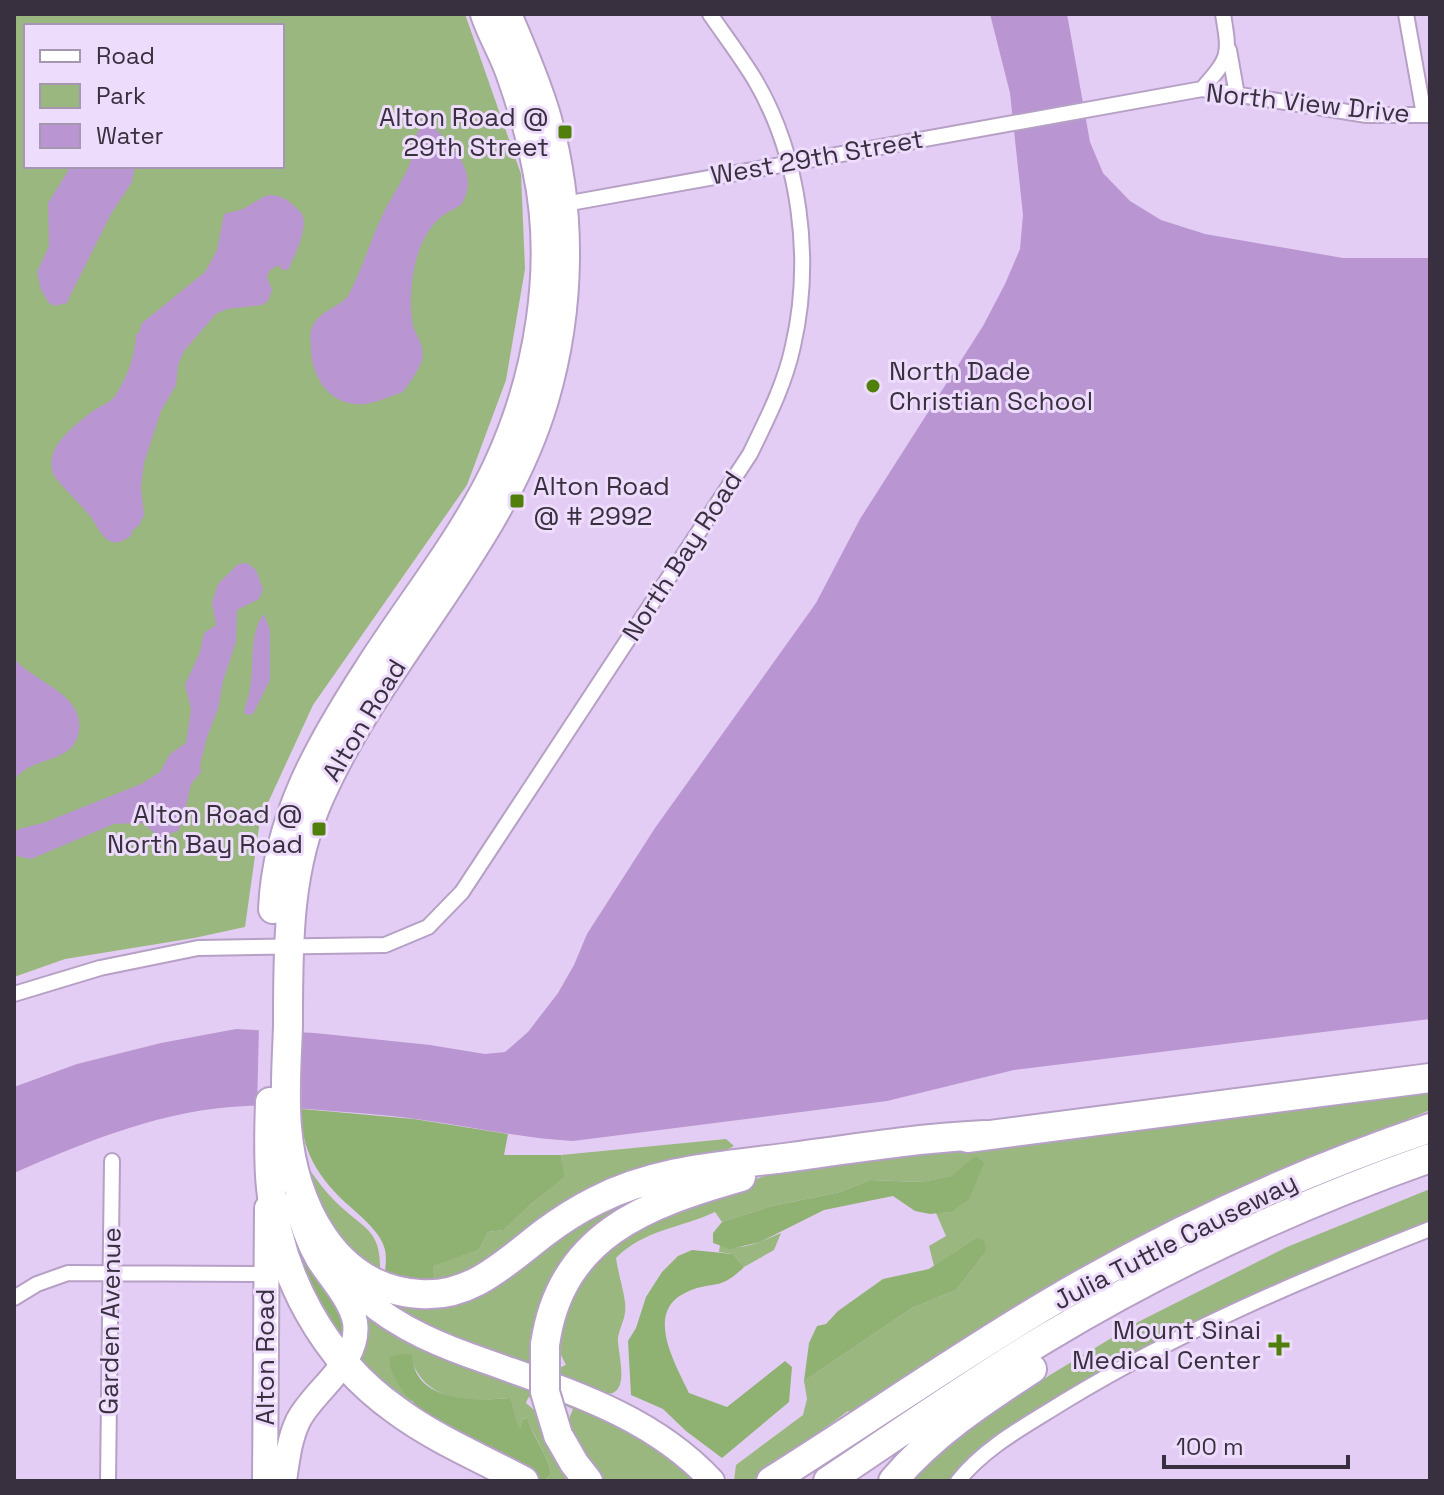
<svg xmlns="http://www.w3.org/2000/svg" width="1444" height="1495" font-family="'Space Grotesk',sans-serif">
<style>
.green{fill:#99b77e;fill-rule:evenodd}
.forest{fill:#8fb172}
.water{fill:#b995d1}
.pier{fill:#e4cdf4}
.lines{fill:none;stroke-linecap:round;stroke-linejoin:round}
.street-casing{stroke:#b6a0c5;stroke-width:18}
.primary-casing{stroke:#b6a0c5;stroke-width:28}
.highway-casing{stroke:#b6a0c5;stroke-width:32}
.street{stroke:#fff;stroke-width:14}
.primary{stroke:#fff;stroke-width:24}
.highway{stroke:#fff;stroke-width:28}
.highway-bridge-casing{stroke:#b6a0c5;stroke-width:32;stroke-linecap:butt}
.highway-bridge{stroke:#fff;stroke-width:28}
.poi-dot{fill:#507f0c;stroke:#eedcfc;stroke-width:3}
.labels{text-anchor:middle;stroke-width:6;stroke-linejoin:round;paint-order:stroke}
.street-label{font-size:26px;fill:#39303f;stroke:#eedcfc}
.poi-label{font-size:26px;fill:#39303f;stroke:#eedcfc;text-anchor:end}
</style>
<rect width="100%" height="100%" fill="#e4cdf4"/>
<!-- green -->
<path class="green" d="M14 14H465L521 174 525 269 506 380 467 485 313 705 260 820 245 927 194 938 65 959 14 977ZM26 26H282V166H26Z
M1430 1085V1110L1354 1141 852 1414 848 1411 752 1481H734L736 1465 803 1415 807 1399 804 1381 912 1308 956 1290 986 1252 977 1237 934 1266 929 1246 946 1236 936 1213 951 1212 976 1156 953 1176 921 1182 870 1180 840 1192 772 1206 722 1222 715 1212C681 1228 643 1230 616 1258 618 1273 623 1287 625 1302 627 1318 620 1325 618 1338 617 1350 629 1386 613 1393 603 1397 565 1379 553 1375L554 1370 566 1365 556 1345 573 1289 610 1244 687 1200 775 1173Z
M726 1139 734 1146 721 1153 486 1265 433 1284 432 1266 479 1250 488 1232 504 1230 531 1204 563 1177 561 1155Z
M305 1163C316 1179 326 1193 340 1206 366 1230 381 1231 380 1271L336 1248Z
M690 1175 608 1217 535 1372 420 1331 369 1287 434 1299 568 1221Z
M1430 1189V1222C1301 1272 1174 1327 1056 1400 1019 1423 976 1446 949 1481H908L950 1442 1050 1375 1138 1322 1287 1247Z
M781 1233 774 1250 744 1267 733 1254 719 1252 720 1245C740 1252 762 1241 781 1233Z
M367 1311 516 1380 537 1393 528 1398 526 1403 541 1416 576 1481H544L551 1474C548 1455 534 1437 526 1418L522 1420 520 1430 515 1422 511 1398C471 1401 429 1404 412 1362L411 1403 472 1446 444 1431 357 1361Z
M556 1393 595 1406 707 1481H605L566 1426 573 1409 557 1402Z"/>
<!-- forest -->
<path class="forest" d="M302 1109 414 1119 508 1134 504 1155H561L564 1177 531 1204 504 1230 488 1232 479 1250 433 1266V1284L385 1276C385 1268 387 1258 385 1250 382 1235 366 1221 355 1211 323 1184 299 1153 302 1109Z
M975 1156 984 1163 969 1199 951 1212 930 1214 915 1211 893 1196 824 1210 760 1242 730 1249 713 1243V1233L722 1222 772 1206 840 1192 870 1180 921 1182 952 1176Z
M297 1228 349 1320 342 1338 336 1336 285 1232Z
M977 1237 984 1241 986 1252 956 1290 912 1308 804 1381 809 1343 817 1326 826 1324 838 1311 883 1279 929 1269Z
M692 1250 733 1254 744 1267C719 1292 713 1280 687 1292 643 1311 676 1365 689 1393L727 1407 785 1361 792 1367 789 1402 722 1458 686 1431 663 1409 631 1395 628 1341 636 1328 646 1297 662 1272 678 1256Z
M401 1354 412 1355C414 1403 476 1401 511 1398L516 1422 520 1429 522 1420 527 1418C533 1438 548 1454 551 1474L544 1481H540C501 1461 386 1408 390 1357Z"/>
<!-- water -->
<path class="water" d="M990 14H1067L1090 142 1103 173 1130 201 1161 220 1205 234 1343 258H1430V1019L1014 1070 887 1101 573 1141C520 1138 468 1126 416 1119 380 1114 343 1112 307 1109 287 1108 266 1105 246 1106 165 1109 87 1141 14 1173V1087L77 1064 161 1043 236 1029 315 1033 430 1045 485 1054 505 1052 528 1032 558 993 574 965 587 934 655 828 816 603 860 519 983 326 1005 284 1020 249 1023 215 1010 93Z
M428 123C436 127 440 134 447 141 464 160 476 181 461 205 456 208 450 211 445 214 414 235 408 288 412 321 413 333 426 344 422 360 418 372 410 382 403 392 388 397 371 406 355 404 326 402 310 372 311 346 311 341 309 332 312 328 318 311 337 309 348 296 362 270 370 241 383 214 398 184 414 168 417 132Z
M71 166H135L132 182 111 214 69 298 67 303 55 306 49 303 41 290 37 272 49 246 48 203Z
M270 195C280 195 287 199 293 205 296 208 300 211 302 214 309 227 294 257 288 270L281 269 279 265 270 270 267 277 272 290 268 301 262 305 227 309 216 314 184 351 178 365 176 385 161 411 144 463 141 488 144 515 139 525 131 532 133 534C115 549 106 543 96 525 87 508 57 484 53 473 44 446 76 425 93 411 100 406 108 404 114 397 126 381 136 354 136 334L139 333 142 323 205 272 217 250 224 214 243 209 263 197Z
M247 563 256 570 263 589 259 599 237 610 236 642 223 681 218 709 207 737 200 765 201 772 191 784 183 820 178 831 160 837 142 823 114 824 31 859 16 856 14 834 18 829 43 823 141 784 160 772 170 754 186 743 191 709 185 685 200 652 204 633 216 625 212 603 218 584 238 564Z
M264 614 270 630V680L253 714 248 715 244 713C245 704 249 697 250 688 254 667 249 631 264 614Z
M14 658C31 681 84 693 79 730 75 766 28 755 14 781Z"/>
<!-- pier -->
<path class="pier" d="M259 1026 302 1028V1113L257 1110Z"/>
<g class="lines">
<!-- street casing -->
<g class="street-casing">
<path id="street" d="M1406 14 1424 115
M1229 50 1237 95
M1202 89C1230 57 1230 56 1223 14
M559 205 1202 89 1367 115H1430
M14 994 100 968 198 948 385 945 428 927 462 892 750 454C767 419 785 384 793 346 813 259 800 157 755 80 741 57 725 36 710 14
M14 1298 37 1284 68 1273 266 1274
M108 1481 112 1161
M958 1481C986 1446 1027 1425 1065 1401 1182 1330 1303 1279 1430 1229"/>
</g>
<!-- primary casing -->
<g class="primary-casing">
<path id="primary" d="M327 1257C339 1271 350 1286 364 1298 399 1329 444 1347 488 1362 568 1391 652 1416 712 1481
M265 1481 267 1208
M284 1481C287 1461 289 1440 298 1421 314 1389 361 1363 355 1322 351 1300 330 1278 318 1259 307 1240 302 1222 296 1201"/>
</g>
<!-- highway casing -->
<g class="highway-casing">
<path id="highway" d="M507 14C521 48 537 83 547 119 572 210 571 308 544 400 500 548 382 657 320 796 287 869 288 947 288 1026 287 1059 284 1094 287 1127 293 1204 334 1289 420 1294 471 1298 506 1262 544 1233 560 1221 577 1210 595 1201 657 1169 724 1166 792 1157 856 1148 920 1138 984 1135
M273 909C277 819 320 744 368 670 411 602 464 538 498 465 539 376 558 266 537 169 531 137 522 106 511 75 504 54 492 35 485 14
M270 1102C269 1131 268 1160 271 1188 278 1275 324 1359 396 1410 435 1439 481 1458 524 1481
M967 1138 1430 1078
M545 1345C560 1235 646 1204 741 1177
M558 1435 574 1463 588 1481
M771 1481C865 1422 956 1358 1051 1302 1171 1231 1298 1173 1430 1128
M828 1481C900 1433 971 1383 1046 1338 1167 1265 1297 1205 1430 1158
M893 1481C931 1435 983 1401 1032 1369"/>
</g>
<!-- street -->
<use href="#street" class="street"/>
<!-- primary -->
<use href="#primary" class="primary"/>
<!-- highway -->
<use href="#highway" class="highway"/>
<!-- highway-bridge casing -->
<g class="highway-bridge-casing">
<path id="highway-bridge" d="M545 1345V1392L558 1435"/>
</g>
<!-- highway-bridge -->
<use href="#highway-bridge" class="highway-bridge"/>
</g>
<!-- markers -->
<g class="poi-dot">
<rect x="557" y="124" width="16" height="16" rx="4"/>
<circle cx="873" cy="386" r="8"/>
<rect x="509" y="493" width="16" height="16" rx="4"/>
<rect x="311" y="821" width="16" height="16" rx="4"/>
<path d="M1275 1333h8v8h8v8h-8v8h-8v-8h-8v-8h8z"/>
</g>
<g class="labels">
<!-- street labels -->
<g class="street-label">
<text transform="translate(1308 103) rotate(6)" y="9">North View Drive</text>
<text transform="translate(817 157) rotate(-10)" y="9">West 29th Street</text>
<text transform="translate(682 556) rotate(-57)" y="9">North Bay Road</text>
<text transform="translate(364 720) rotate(-59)" y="9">Alton Road</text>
<text transform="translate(1175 1241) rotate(-27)" y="9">Julia Tuttle Causeway</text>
<text transform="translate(110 1321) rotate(-89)" y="9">Garden Avenue</text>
<text transform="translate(265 1357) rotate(-90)" y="9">Alton Road</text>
</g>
<!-- poi labels -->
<g class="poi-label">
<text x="549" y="126">Alton Road @<tspan x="549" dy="30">29th Street</tspan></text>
<text x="889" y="380" text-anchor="start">North Dade<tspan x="889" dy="30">Christian School</tspan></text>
<text x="533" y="495" text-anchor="start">Alton Road<tspan x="533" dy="30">@ # 2992</tspan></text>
<text x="303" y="823">Alton Road @<tspan x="303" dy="30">North Bay Road</tspan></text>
<text x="1261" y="1339">Mount Sinai<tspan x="1261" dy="30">Medical Center</tspan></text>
</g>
</g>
<!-- border -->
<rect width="1444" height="1495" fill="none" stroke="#39303f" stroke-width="32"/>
<!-- legend -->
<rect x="24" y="24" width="260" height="144" fill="#eedcfc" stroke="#a697b0" stroke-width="2"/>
<rect x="40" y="50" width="40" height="12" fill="#ffffff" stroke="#a697b0" stroke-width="2"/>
<text x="96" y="64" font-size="24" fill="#39303f">Road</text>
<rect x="40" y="84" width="40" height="24" fill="#99b77e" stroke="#a697b0" stroke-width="2"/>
<text x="96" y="104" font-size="24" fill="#39303f">Park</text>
<rect x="40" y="124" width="40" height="24" fill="#b995d1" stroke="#a697b0" stroke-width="2"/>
<text x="96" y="144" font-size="24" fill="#39303f">Water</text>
<!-- scale -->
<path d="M1164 1455v12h184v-12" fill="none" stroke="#39303f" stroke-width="4"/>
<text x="1176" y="1455" font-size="24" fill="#39303f" stroke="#eedcfc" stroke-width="6" paint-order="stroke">100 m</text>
</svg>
